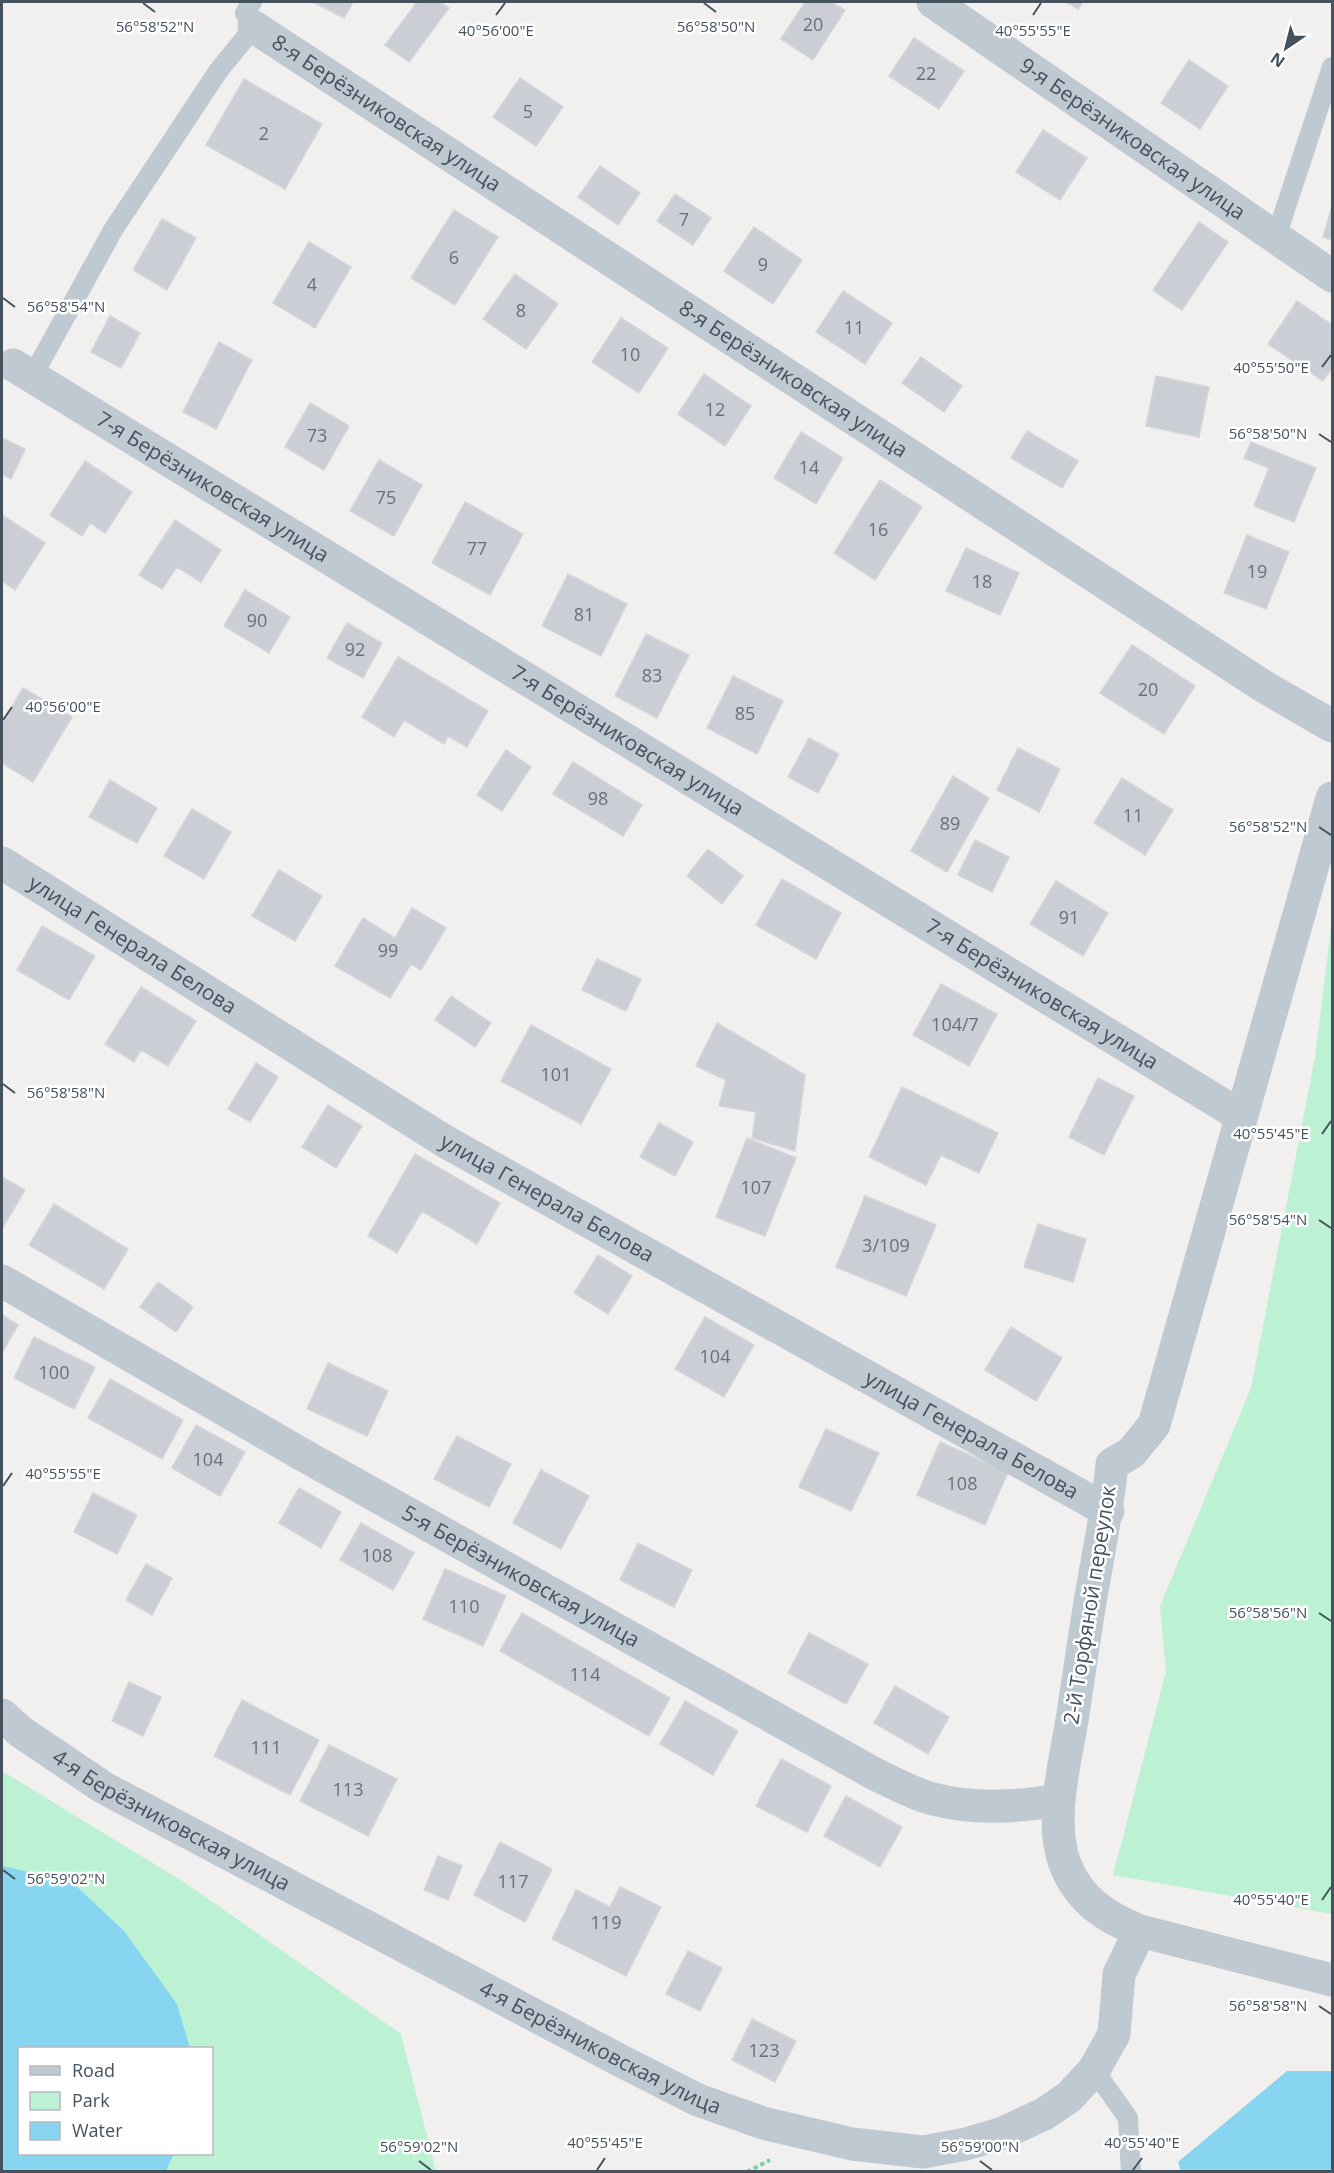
<svg xmlns="http://www.w3.org/2000/svg" width="1334" height="2173" font-family="'Open Sans',sans-serif">
<style>
.green{fill:#bcf1d3;fill-rule:evenodd}
.water{fill:#87d5f0}
.building{fill:#cbced4;stroke:#d3d5db;stroke-width:1.5}
.lines{fill:none;stroke-linecap:round;stroke-linejoin:round}
.path{stroke:#72d1a7;stroke-width:4;stroke-dasharray:4.5 3;stroke-linecap:butt}
.lane{stroke:#bfc9d2;stroke-width:20}
.street{stroke:#bfc9d2;stroke-width:33}
.ticks{fill:none;stroke:#46515e;stroke-width:2}
.labels{text-anchor:middle;stroke-width:5;stroke-linejoin:round;paint-order:stroke}
.number-label{font-size:18px;fill:#67707c}
.street-label{font-size:21px;fill:#46515e;stroke:#fff}
.ticks-label{font-size:15px;text-anchor:middle;fill:#46515e;stroke:#fff;stroke-width:5;stroke-linejoin:round;paint-order:stroke}
</style>
<rect width="100%" height="100%" fill="#f2efef"/>
<!-- green -->
<path class="green" d="M1332 919V1914L1113 1875 1166 1672 1160 1606 1251 1388 1315 1057Z
M2 1771 187 1884 401 2034 436 2171H2ZM20 2048H212V2154H20Z"/>
<!-- water -->
<path class="water" d="M2 1866 72 1882 124 1931 177 2004 190 2048H20V2154H174L166 2171H2Z
M1287 2071H1332V2171H1181L1178 2162Z"/>
<!-- building -->
<path class="building" d="M313 2H353L344 18Z
M417 2H440L449 8 409 62 385 45Z
M805 2H831L845 10 813 60 781 39Z
M1066 2H1083L1078 9Z
M914 38 964 71 939 109 889 76Z
M1189 60 1228 86 1200 129 1161 103Z
M520 78 563 107 536 146 493 117Z
M244 79 322 124 285 189 206 145Z
M1043 130 1087 158 1060 200 1016 172Z
M600 166 640 193 618 225 578 197Z
M675 194 711 218 693 245 657 221Z
M1332 206V240L1323 237Z
M454 210 498 237 455 305 411 278Z
M162 219 196 238 167 290 133 270Z
M1199 222 1228 242 1182 310 1153 290Z
M754 227 802 260 773 304 724 271Z
M309 242 351 267 315 328 273 303Z
M515 274 558 304 526 349 483 319Z
M843 291 892 323 865 364 816 332Z
M1297 301 1332 325V368L1323 381 1268 344Z
M110 316 140 333 121 368 91 352Z
M621 318 668 348 639 393 592 362Z
M219 342 252 360 216 429 183 412Z
M921 357 962 386 944 412 902 383Z
M704 374 751 406 725 446 678 414Z
M1156 376 1209 387 1199 437 1146 426Z
M310 403 349 426 324 470 285 447Z
M1027 431 1078 461 1062 488 1011 458Z
M801 432 843 458 816 504 774 478Z
M2 438 25 449 11 479 2 474Z
M1251 442 1316 468 1294 522 1254 506 1269 468 1244 458Z
M379 460 422 485 394 536 350 511Z
M85 461 132 492 105 533 90 523 82 536 50 515Z
M880 480 922 507 875 580 834 553Z
M465 502 523 534 490 595 432 563Z
M2 515 45 543 15 590 2 581Z
M175 520 221 550 201 582 177 567 162 589 139 575Z
M1247 535 1289 552 1266 609 1224 593Z
M966 548 1019 573 1000 615 946 591Z
M568 574 627 604 601 656 542 626Z
M245 590 290 617 269 653 224 626Z
M347 623 382 643 363 678 327 658Z
M646 634 689 655 657 718 615 696Z
M1132 645 1195 686 1164 734 1100 693Z
M398 657 488 711 467 747 448 736 444 744 404 720 394 737 362 717Z
M733 676 783 701 757 754 707 728Z
M23 688 72 717 33 782 2 763V724Z
M809 738 839 754 818 793 788 777Z
M1018 748 1060 769 1039 812 997 790Z
M506 750 531 767 502 811 477 795Z
M573 762 642 805 623 836 553 794Z
M953 776 989 798 947 872 911 851Z
M1122 778 1173 810 1145 855 1094 823Z
M110 780 157 808 137 843 89 817Z
M192 809 231 832 204 879 164 856Z
M975 840 1009 857 992 892 958 875Z
M708 849 743 876 722 904 687 876Z
M279 870 322 896 295 941 252 916Z
M782 879 841 913 816 959 756 925Z
M1056 881 1108 913 1083 956 1030 924Z
M412 908 446 928 421 970 411 964 390 998 335 966 363 918 395 938Z
M42 926 95 956 69 1000 17 970Z
M597 959 641 979 626 1011 582 990Z
M941 984 997 1014 969 1066 913 1035Z
M141 987 196 1021 168 1066 141 1050 134 1062 105 1044Z
M451 996 491 1023 475 1047 435 1020Z
M717 1023 805 1075 795 1151 752 1138 756 1112 719 1106 726 1080 696 1066Z
M531 1025 611 1069 581 1124 501 1081Z
M256 1063 278 1077 250 1122 228 1109Z
M1098 1078 1134 1096 1104 1155 1069 1137Z
M902 1087 998 1133 979 1173 941 1155 926 1185 869 1157Z
M328 1105 362 1126 336 1168 302 1147Z
M659 1123 693 1142 675 1176 640 1157Z
M747 1138 796 1158 765 1236 716 1217Z
M415 1154 500 1203 477 1244 422 1211 397 1253 368 1236Z
M2 1177 25 1190 2 1229Z
M865 1196 936 1225 906 1296 836 1267Z
M54 1204 128 1249 104 1289 29 1245Z
M1038 1224 1086 1239 1073 1282 1024 1267Z
M598 1255 632 1276 608 1314 574 1293Z
M158 1282 193 1307 176 1332 140 1307Z
M2 1315 18 1325 2 1353Z
M705 1317 754 1345 724 1397 675 1369Z
M1011 1327 1062 1358 1036 1401 985 1370Z
M34 1337 95 1367 74 1409 14 1378Z
M328 1363 388 1391 367 1436 307 1409Z
M110 1379 183 1420 162 1459 88 1418Z
M196 1425 245 1452 220 1496 172 1468Z
M826 1429 879 1453 851 1511 799 1487Z
M457 1436 511 1464 489 1507 434 1479Z
M940 1442 1008 1472 985 1525 917 1495Z
M541 1470 589 1496 561 1549 513 1523Z
M299 1488 341 1512 321 1548 279 1523Z
M93 1493 137 1515 117 1554 74 1532Z
M361 1523 414 1553 393 1590 340 1560Z
M638 1543 692 1570 674 1607 620 1580Z
M146 1564 172 1578 152 1615 126 1600Z
M445 1569 506 1596 483 1646 423 1619Z
M522 1613 670 1698 649 1736 500 1651Z
M809 1633 868 1664 846 1704 788 1673Z
M129 1682 161 1697 143 1736 112 1721Z
M895 1686 949 1717 928 1754 874 1723Z
M242 1700 319 1740 290 1795 214 1756Z
M685 1701 738 1731 713 1775 660 1744Z
M329 1745 397 1779 368 1836 300 1801Z
M781 1759 831 1786 807 1832 756 1806Z
M846 1796 902 1827 880 1867 824 1836Z
M500 1842 552 1869 525 1922 474 1895Z
M438 1856 462 1866 448 1900 424 1890Z
M620 1887 661 1907 626 1976 552 1939 576 1890 610 1907Z
M688 1951 722 1968 700 2011 666 1994Z
M752 2019 796 2041 775 2082 732 2060Z"/>
<g class="lines">
<!-- path -->
<path class="path" d="M747 2172 770 2160"/>
<!-- lane -->
<path class="lane" d="M1276 237 1332 67
M32 377 113 230 219 70 254 27 245 13 252 2
M1094 2070 1128 2118 1131 2172"/>
<!-- street -->
<g class="street">
<path id="s1" d="M933 2 1332 276"/>
<path id="s2" d="M254 27 1263 686 1332 726"/>
<path id="s3" d="M13 365 1241 1116"/>
<path d="M1332 798 1154 1425 1131 1453 1112 1464C1108 1505 1100 1545 1093 1585 1085 1630 1079 1675 1072 1720 1065 1763 1049 1821 1065 1864 1079 1900 1105 1917 1140 1931L1332 1980"/>
<path id="s4" d="M2 863 446 1142 1108 1511"/>
<path id="s5" d="M2 1281 303 1455 873 1773C892 1782 913 1794 933 1799 975 1810 1016 1807 1059 1800"/>
<path id="s6" d="M2 1715 21 1732 104 1788 623 2062 698 2100 763 2123 852 2144 923 2152 966 2144 1003 2133 1044 2114 1069 2097 1094 2070 1114 2034 1119 1974 1140 1931"/>
</g>
</g>
<!-- ticks -->
<path class="ticks" d="M143 3 155 12M704 3 716 12M496 15 505 3M1033 15 1041 3M3 298 15 307M1322 367 1331 355M1319 434 1331 442M3 720 12 707M1319 827 1331 835M3 1084 15 1093M1322 1134 1331 1121M1319 1220 1331 1228M3 1486 12 1473M1319 1613 1331 1621M3 1870 15 1879M1322 1900 1331 1887M1319 2006 1331 2014M419 2161 431 2170M980 2161 992 2170M597 2170 605 2158M1133 2170 1142 2158"/>
<g class="labels">
<!-- number labels -->
<g class="number-label">
<text x="813" y="31">20</text>
<text x="926" y="80">22</text>
<text x="528" y="118">5</text>
<text x="264" y="140">2</text>
<text x="684" y="226">7</text>
<text x="454" y="264">6</text>
<text x="763" y="271">9</text>
<text x="312" y="291">4</text>
<text x="521" y="317">8</text>
<text x="854" y="334">11</text>
<text x="630" y="361">10</text>
<text x="715" y="416">12</text>
<text x="317" y="442">73</text>
<text x="809" y="474">14</text>
<text x="386" y="504">75</text>
<text x="878" y="536">16</text>
<text x="477" y="555">77</text>
<text x="1257" y="578">19</text>
<text x="982" y="588">18</text>
<text x="584" y="621">81</text>
<text x="257" y="627">90</text>
<text x="355" y="656">92</text>
<text x="652" y="682">83</text>
<text x="1148" y="696">20</text>
<text x="745" y="720">85</text>
<text x="598" y="805">98</text>
<text x="1133" y="822">11</text>
<text x="950" y="830">89</text>
<text x="1069" y="924">91</text>
<text x="388" y="957">99</text>
<text x="955" y="1031">104/7</text>
<text x="556" y="1081">101</text>
<text x="756" y="1194">107</text>
<text x="886" y="1252">3/109</text>
<text x="715" y="1363">104</text>
<text x="54" y="1379">100</text>
<text x="208" y="1466">104</text>
<text x="962" y="1490">108</text>
<text x="377" y="1562">108</text>
<text x="464" y="1613">110</text>
<text x="585" y="1681">114</text>
<text x="266" y="1754">111</text>
<text x="348" y="1796">113</text>
<text x="513" y="1888">117</text>
<text x="606" y="1929">119</text>
<text x="764" y="2057">123</text>
</g>
<!-- street labels -->
<g class="street-label">
<text dy="7" stroke="none"><textPath href="#s2" startOffset="158">8-я Берёзниковская улица</textPath></text>
<text dy="7" stroke="none"><textPath href="#s1" startOffset="242">9-я Берёзниковская улица</textPath></text>
<text dy="7" stroke="none"><textPath href="#s2" startOffset="644">8-я Берёзниковская улица</textPath></text>
<text dy="7" stroke="none"><textPath href="#s3" startOffset="234">7-я Берёзниковская улица</textPath></text>
<text dy="7" stroke="none"><textPath href="#s3" startOffset="720">7-я Берёзниковская улица</textPath></text>
<text dy="7" stroke="none"><textPath href="#s4" startOffset="154">улица Генерала Белова</textPath></text>
<text dy="7" stroke="none"><textPath href="#s3" startOffset="1206">7-я Берёзниковская улица</textPath></text>
<text dy="7" stroke="none"><textPath href="#s4" startOffset="640">улица Генерала Белова</textPath></text>
<text dy="7" stroke="none"><textPath href="#s4" startOffset="1126">улица Генерала Белова</textPath></text>
<text dy="7" stroke="none"><textPath href="#s5" startOffset="597">5-я Берёзниковская улица</textPath></text>
<text transform="translate(1090 1605) rotate(-81)" y="7">2-й Торфяной переулок</text>
<text dy="7" stroke="none"><textPath href="#s6" startOffset="200">4-я Берёзниковская улица</textPath></text>
<text dy="7" stroke="none"><textPath href="#s6" startOffset="686">4-я Берёзниковская улица</textPath></text>
</g>
</g>
<g class="ticks-label">
<text x="155" y="32">56°58'52"N</text>
<text x="716" y="32">56°58'50"N</text>
<text x="496" y="36">40°56'00"E</text>
<text x="1033" y="36">40°55'55"E</text>
<text x="66" y="312">56°58'54"N</text>
<text x="1271" y="373">40°55'50"E</text>
<text x="1268" y="439">56°58'50"N</text>
<text x="63" y="712">40°56'00"E</text>
<text x="1268" y="832">56°58'52"N</text>
<text x="66" y="1098">56°58'58"N</text>
<text x="1271" y="1139">40°55'45"E</text>
<text x="1268" y="1225">56°58'54"N</text>
<text x="63" y="1479">40°55'55"E</text>
<text x="1268" y="1618">56°58'56"N</text>
<text x="66" y="1884">56°59'02"N</text>
<text x="1271" y="1905">40°55'40"E</text>
<text x="1268" y="2011">56°58'58"N</text>
<text x="605" y="2148">40°55'45"E</text>
<text x="1142" y="2148">40°55'40"E</text>
<text x="419" y="2152">56°59'02"N</text>
<text x="980" y="2152">56°59'00"N</text>
</g>
<!-- border -->
<rect width="1334" height="2173" fill="none" stroke="#46515e" stroke-width="6"/>
<!-- legend -->
<rect x="18" y="2047" width="195" height="108" fill="#ffffff" stroke="#b5b9bf" stroke-width="1.5"/>
<rect x="30" y="2066" width="30" height="9" fill="#bfc9d2" stroke="#b5b9bf" stroke-width="1.5"/>
<text x="72" y="2077" font-size="18" fill="#46515e">Road</text>
<rect x="30" y="2092" width="30" height="18" fill="#bcf1d3" stroke="#b5b9bf" stroke-width="1.5"/>
<text x="72" y="2107" font-size="18" fill="#46515e">Park</text>
<rect x="30" y="2122" width="30" height="18" fill="#87d5f0" stroke="#b5b9bf" stroke-width="1.5"/>
<text x="72" y="2137" font-size="18" fill="#46515e">Water</text>
<!-- north arrow -->
<g transform="translate(1286 48) rotate(215)" stroke="#ffffff" stroke-width="4.5" paint-order="stroke">
<path d="M0-4.5L10 22L0 15L-10 22Z" fill="#46515e"/>
<text y="-9" font-size="16" font-weight="bold" text-anchor="middle" fill="#46515e">N</text>
</g>
</svg>
